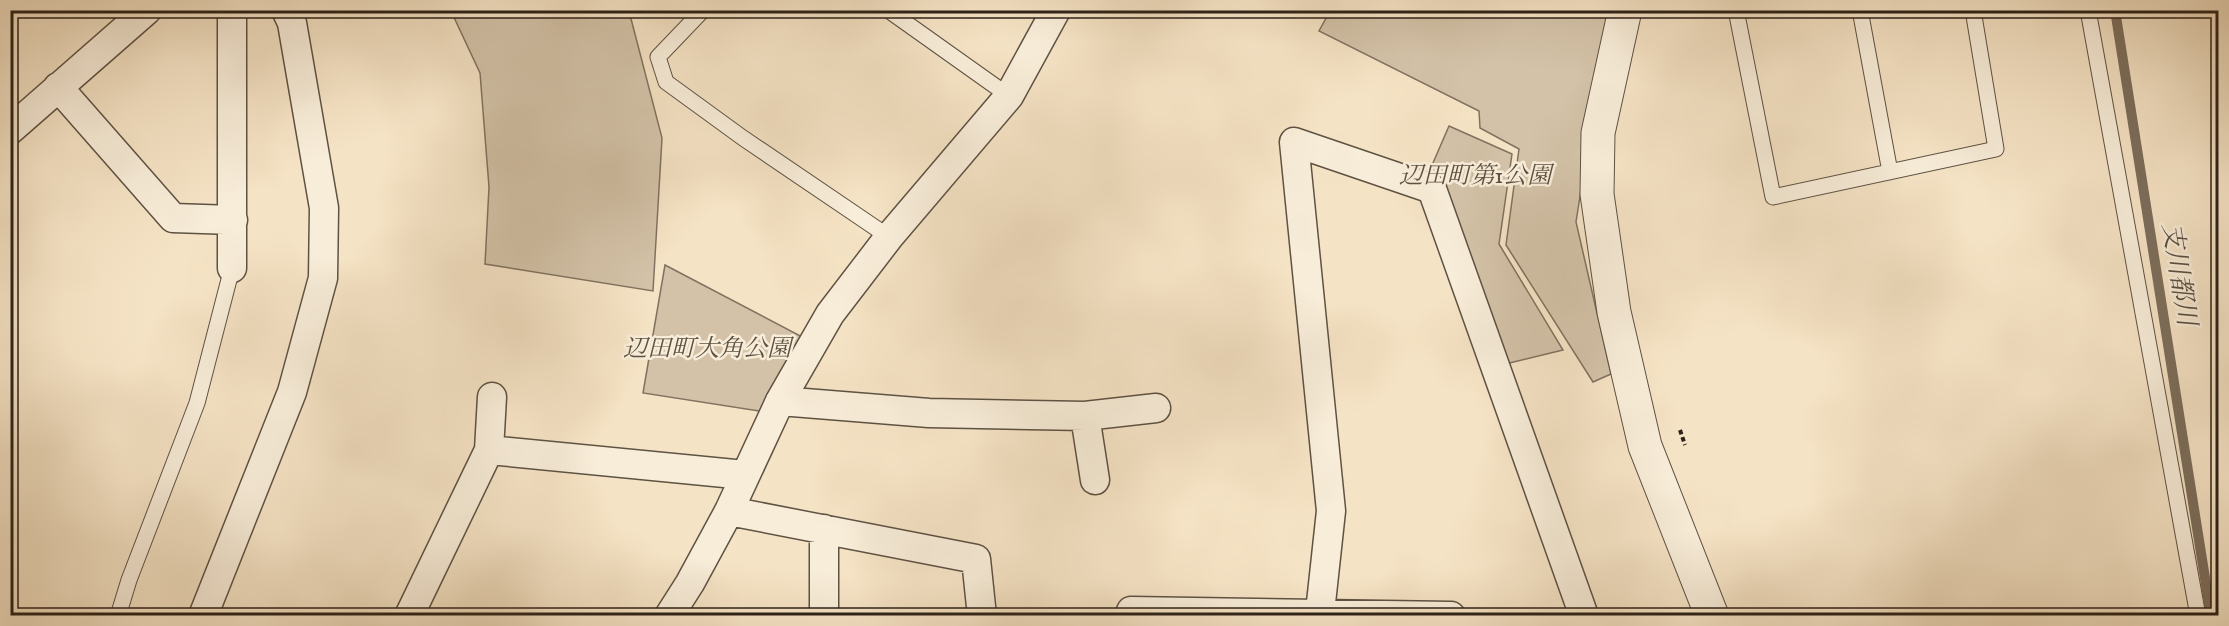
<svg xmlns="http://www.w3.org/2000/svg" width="2229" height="626" font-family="'IM FELL English','Noto Serif JP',serif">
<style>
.green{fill:#d3c2a8;stroke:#807260;stroke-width:1.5}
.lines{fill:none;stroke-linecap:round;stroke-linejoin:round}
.stream{stroke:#7c6e5c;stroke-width:10}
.service-casing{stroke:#5e5243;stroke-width:17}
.minor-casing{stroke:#5e5243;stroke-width:31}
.tertiary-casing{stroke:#5e5243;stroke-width:35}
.path{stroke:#2c2218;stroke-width:4;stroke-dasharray:4.5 3;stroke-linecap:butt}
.service{stroke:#f8edd9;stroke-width:15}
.minor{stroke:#f8edd9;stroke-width:28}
.tertiary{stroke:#f8edd9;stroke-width:33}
.labels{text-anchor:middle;stroke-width:5;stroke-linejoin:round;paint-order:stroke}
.park-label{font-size:24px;font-style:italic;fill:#5e5243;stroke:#f8edd9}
.water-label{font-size:26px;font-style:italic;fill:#5b4e40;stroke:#f8edd9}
</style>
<rect width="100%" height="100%" fill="#f5e3c5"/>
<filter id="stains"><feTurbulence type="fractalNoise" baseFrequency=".00333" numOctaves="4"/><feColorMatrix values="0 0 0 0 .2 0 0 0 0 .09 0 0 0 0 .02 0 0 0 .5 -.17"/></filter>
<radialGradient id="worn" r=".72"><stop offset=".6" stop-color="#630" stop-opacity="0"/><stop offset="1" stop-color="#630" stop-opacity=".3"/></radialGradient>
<!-- green -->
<path class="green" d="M451 11H629L662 138 653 291 485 264 489 187 480 73Z
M1330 11H1609L1576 222 1611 374 1593 382 1506 245 1519 149 1480 128 1479 111 1319 31Z
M1449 126 1512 154 1499 244 1563 350 1505 364 1426 179Z
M665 265 808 340 766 412 643 393Z"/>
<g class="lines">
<!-- stream -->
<path class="stream" d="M2115 10 2211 616"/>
<!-- service casing -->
<g class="service-casing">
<path id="service" d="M703 10 658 57 666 82 743 138 889 237
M888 10 1009 96
M1736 10 1773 197 1996 149 1973 10
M1860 10 1890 172
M2088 10 2198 616
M118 616 129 580 197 403 232 268"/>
</g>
<!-- minor casing -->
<g class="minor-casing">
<path id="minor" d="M232 10V268
M58 87 173 218 233 220
M10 130 147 10
M780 401 929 413 1085 416 1156 408
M1085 416 1095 480
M489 450 745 475
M729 511 976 559 982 616
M1320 612 1331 511 1294 142 1432 189 1584 616
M203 616 292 392 323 278 324 208 292 23 286 10
M409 616 489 450 492 397
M669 616 690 583 729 511 780 401 830 314 889 237 1009 96 1056 10
M824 616V529
M1132 616 1131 611 1451 616"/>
</g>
<!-- tertiary casing -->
<g class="tertiary-casing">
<path id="tertiary" d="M1625 10 1598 133 1597 194 1614 312 1645 446 1712 616"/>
</g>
<!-- path -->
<path class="path" d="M1680 430 1685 445"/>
<!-- service -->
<use href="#service" class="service"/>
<!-- minor -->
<use href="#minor" class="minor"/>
<!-- tertiary -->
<use href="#tertiary" class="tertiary"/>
</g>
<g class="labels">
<!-- park labels -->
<g class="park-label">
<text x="1475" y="183">辺田町第1公園</text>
<text x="707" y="356">辺田町大角公園</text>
</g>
<!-- water labels -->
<g class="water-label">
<text transform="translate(2180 274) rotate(81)" y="9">支川都川</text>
</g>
</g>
<!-- margin -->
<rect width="2229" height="626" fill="none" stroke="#f5e3c5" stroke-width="36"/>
<rect x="12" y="12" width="2205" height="602" fill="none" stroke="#2c2218" stroke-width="3"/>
<rect x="18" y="18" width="2193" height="590" fill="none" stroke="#2c2218" stroke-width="1.5"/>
<rect width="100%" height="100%" filter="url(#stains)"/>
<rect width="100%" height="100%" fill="url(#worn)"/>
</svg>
